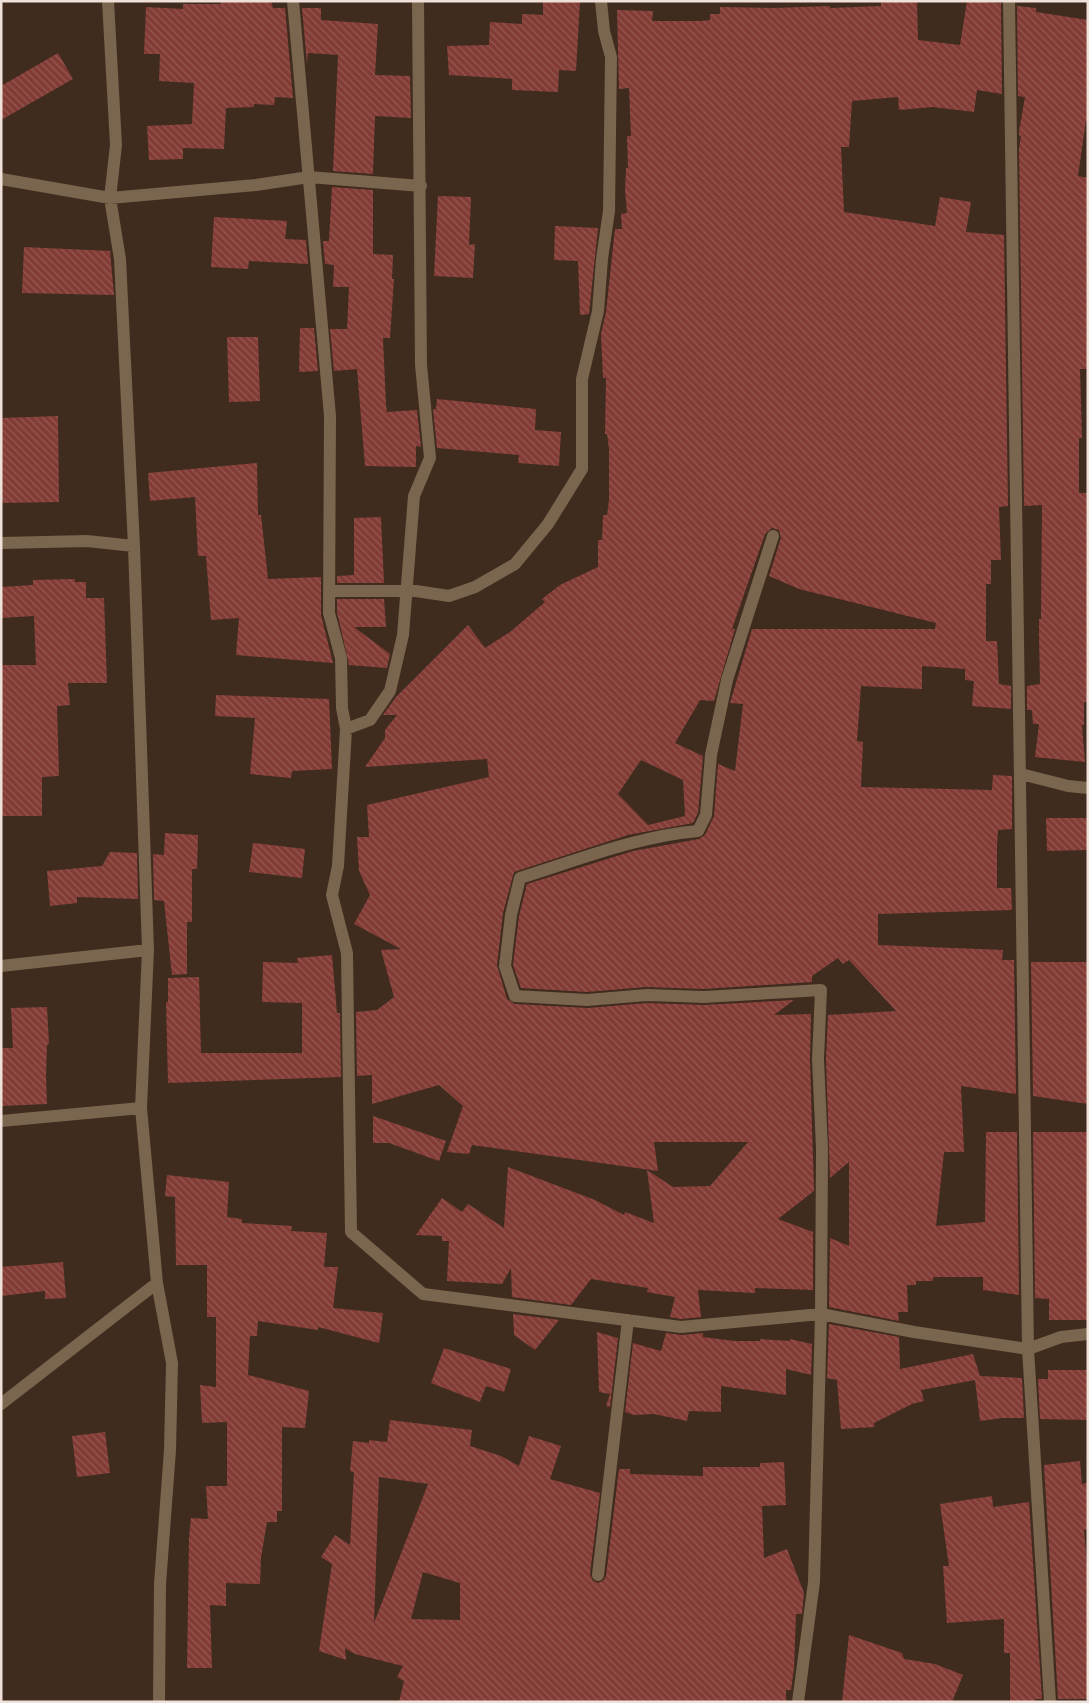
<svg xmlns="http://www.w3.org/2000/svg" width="1089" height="1703" font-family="Jost,sans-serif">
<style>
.building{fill:url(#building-back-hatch);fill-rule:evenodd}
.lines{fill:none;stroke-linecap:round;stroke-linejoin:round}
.minor{stroke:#7a654e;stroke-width:12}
</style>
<defs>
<pattern id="building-back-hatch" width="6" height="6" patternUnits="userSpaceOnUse" patternTransform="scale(1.25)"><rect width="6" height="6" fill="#823c35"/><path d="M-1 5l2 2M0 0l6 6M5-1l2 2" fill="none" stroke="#945852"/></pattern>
</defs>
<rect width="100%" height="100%" fill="#402b1f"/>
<!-- building -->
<path class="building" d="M221 1H271L273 8H285L293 98 275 97 274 105 254 104V107L226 108 224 149 183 148V159L149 160 147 126 192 124 194 83 159 81 160 54H144L146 7 183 9V4H221Z
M543 1H580L576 71 559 70 558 92 512 90V79L449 75 447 46 489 45 490 22 522 24V14L543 15Z
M881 1H917L918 40 960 45 967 1 1001 3 1002 94 977 90 974 112 933 107 899 110 898 97 852 101 849 147H841L844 212 935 226 940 197 971 202 966 232 1004 235 1008 506 999 507 1001 560H991V584H986V641H997L999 684 1011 686V709L972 706 974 681 965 680V669L922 666V689L861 686 857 741 863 742 861 787 992 790 993 775 1012 776V829L998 830 997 846V888H1011L1012 910 878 914V945L1003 950 1002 960H1014L1016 1094 961 1086 964 1152H944L936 1226 985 1222 986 1132H1017L1019 1295 983 1290V1277H933V1281H916V1285H907L908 1312H898L899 1321 829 1307 830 1238 849 1246V1162L830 1178 826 1059 828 1015 896 1011 849 960 843 964 838 958 812 976V982L704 989 646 987 587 992 521 988 513 965 519 916 527 884 633 851 699 839 705 835 714 816 718 764 735 771 743 704 730 703 752 629H935L936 623 799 589 769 576 781 538 779 530 772 528 765 534 732 629H735L714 701 700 700 675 743 703 756 698 813 693 823 628 835 514 872 503 913 497 965 507 999 515 1004 588 1008 647 1003 704 1005 794 1000 774 1015 811 1014 810 1059 814 1191 778 1219 813 1232V1290L755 1288V1293L698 1290 701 1317 681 1319 670 1317 675 1297 647 1292 648 1288 591 1279 571 1305 512 1297 511 1268 502 1284 447 1281 449 1241H442V1236L416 1235 442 1198 462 1212 468 1204 504 1228 508 1167 595 1200 624 1215 625 1212 654 1223 647 1170 673 1187 710 1186 748 1142H654L658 1171 472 1145 469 1154 447 1152 463 1106 439 1085 372 1104V1075L357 1076 356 1012 377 1010 394 997 381 950 401 949 354 924 370 895 359 871 357 837H369L367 805 489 777 487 759 365 767 385 738V730L397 715H383L396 697 468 625 485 648 510 632 545 602 542 599 560 585 598 567V540H602L603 515H607L609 500V449L607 434H605L606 378H603L601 334 606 312 615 229H622L621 214 627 213 625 190 626 168H628L627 136H631L629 88 619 89 617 10 653 11 652 21H701L710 20V14H720V7L773 8 830 6V8L881 6ZM641 760 683 780 685 816 648 825 618 794Z
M1017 6 1036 8V12L1088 20V122L1086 121 1078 176 1088 178V369H1080L1082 438H1079V493H1088V702H1084V725H1082L1085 762 1035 757 1039 724H1033L1032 710H1027V686L1040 684 1039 636V619H1041L1042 505 1024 506 1019 149 1021 136 1019 135V131L1025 97 1018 96Z
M302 8H321V20L378 24 375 75 410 76 411 118 375 116 373 174 333 171 338 55 308 53 307 63Z
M58 53 73 79 1 120V86Z
M332 187 373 190V254L393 255 392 279H394L390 338H383L386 404 387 412 417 410 421 447 416 446V467L365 466 357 369 334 371 330 329H347L349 287H333L334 265 325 264 323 241H329Z
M438 196 471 197 469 245 475 244 473 278 434 276Z
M214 217 287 221 285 239 306 240 308 264 249 261 248 269 211 267Z
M555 226 598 228 589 314 580 315 578 261 554 260Z
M24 247 110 251 114 295 22 293Z
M300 328H314L318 371 299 372Z
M227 337H258L260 401 229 402Z
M437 399 536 409 535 430 561 432 559 466 518 463 519 455 437 448 433 409H436Z
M58 416 59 502 1 503V418Z
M257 463 258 515H261L268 579 321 577V615L333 663 236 655 239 618 211 620 206 556H198L195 497 150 501 148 473Z
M381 517 384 583H337V576L354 575V518Z
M75 579V582H86V598H104L107 683H68L70 705 57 706 59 776 42 777V816H1V665H36L34 616 1 618V587L33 585V580Z
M337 599H384L386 627H354L390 654 387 668 349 665 337 612Z
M216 695 329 699 332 769 292 771 291 778 250 774 255 718 215 716Z
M1046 818H1088V850L1047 851Z
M165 833 198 835 197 869H192V922H187V974L172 975 164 901 154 900 153 854 164 855Z
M253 843 305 849 302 878 249 872Z
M110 852 137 853 138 899 77 897V903L50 906 47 871 102 866Z
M332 955 337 1013H340L341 1077 168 1083 166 1002H168V978L199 977 201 1053H302V1003L262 1002 263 962 298 963 297 958Z
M1031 962H1088V1104L1033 1096Z
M47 1007 49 1044 47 1045 46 1076 47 1104 1 1106V1048H13L11 1008Z
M373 1116 446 1141 439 1161 389 1143H373Z
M1033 1132H1088V1320H1049V1299L1035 1298Z
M167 1175 229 1182 227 1217 242 1219V1223L292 1226 291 1231 327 1233 324 1267H338L333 1308 383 1313 379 1343 318 1327V1330L258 1321 257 1336H250L248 1375 309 1391 305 1428 282 1427V1511H277V1522H267L261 1558 260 1584 226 1583V1606L210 1605 212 1668H187L189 1538 191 1518 208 1519 206 1486H227V1422L202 1423 200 1385 216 1387V1317H207V1265H176L175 1197 165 1196Z
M63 1262 66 1298 45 1299V1291L1 1296V1267Z
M513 1314 559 1320 535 1350 514 1335Z
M829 1324 899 1337 900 1369 973 1354 980 1376 1022 1378 1024 1418H1002L980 1421 975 1380 921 1390 924 1401 912 1404 874 1423V1427L841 1429 837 1380 827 1378Z
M597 1332 618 1338 610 1407 606 1406 610 1394 599 1392Z
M666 1333 682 1335 703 1333V1337L734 1341H760V1339L790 1341V1339L812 1344 811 1375 786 1369V1395L721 1386V1412L689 1411 687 1421 654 1414 634 1415 625 1412 633 1343 661 1351Z
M444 1348 511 1369 504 1392 486 1386 480 1402 431 1383Z
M1048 1370H1088V1420L1040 1419 1038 1379H1048Z
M390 1420 472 1430 470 1446 501 1456 519 1466 529 1436 561 1446 550 1479 600 1493 590 1574 593 1581 598 1583 604 1580 606 1576 619 1469H630V1474L703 1476V1467H760V1463L784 1462 786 1505 762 1506 764 1558 787 1549 804 1593 802 1614H796L794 1668 791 1690H786V1702H399L404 1681 397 1677 403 1666 355 1654 345 1648 346 1660 319 1651 332 1564 321 1557 335 1535 350 1545 354 1472 350 1471 353 1441 369 1443V1440L387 1442ZM379 1477 428 1484 374 1623ZM423 1572 460 1583V1620L411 1619Z
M105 1432 110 1473 77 1477 72 1436Z
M1080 1461 1082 1484 1088 1483V1529L1084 1530 1088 1575V1699H1058L1044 1465Z
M992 1496 993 1507 1029 1502 1042 1699H1035V1702H1010V1653H1004V1619L947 1623 943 1566H949L940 1504Z
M849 1635 902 1653 904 1659 935 1664 963 1675 952 1702H842Z"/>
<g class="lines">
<!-- minor -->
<path class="minor" d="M293 1 330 416 329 613 341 658 342 708 346 729 338 866 332 895 347 953 351 1232 423 1294 681 1327 821 1314 914 1332 1028 1349 1061 1337 1088 1334
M1009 1 1028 1349 1050 1702
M1 179 110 198 256 185 309 177 421 186
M773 536 727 680 711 755 706 815 698 831C638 836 578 860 520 878L511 915 505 966 515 996 587 1000 647 995 704 997 821 990 818 1059 822 1149 821 1314 814 1582 798 1702
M1 543 87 541 134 546
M329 591H416L449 596 475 587 515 564 548 524 582 469V379L598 311 602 259 609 211 611 57 604 31 601 1
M346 729 370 720 390 691 403 635 414 496 430 458 421 365 418 1
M1021 774 1068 786 1088 788
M1 966 148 950
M1 1121 141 1108
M157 1283 172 1363 170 1450 160 1584 159 1702
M1 1404 157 1283 141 1108 148 950 134 546 120 259 110 198 116 145 108 1
M598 1575 628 1320"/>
</g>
<!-- border -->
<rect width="1089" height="1703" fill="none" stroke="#efe1d9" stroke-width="5"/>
</svg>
